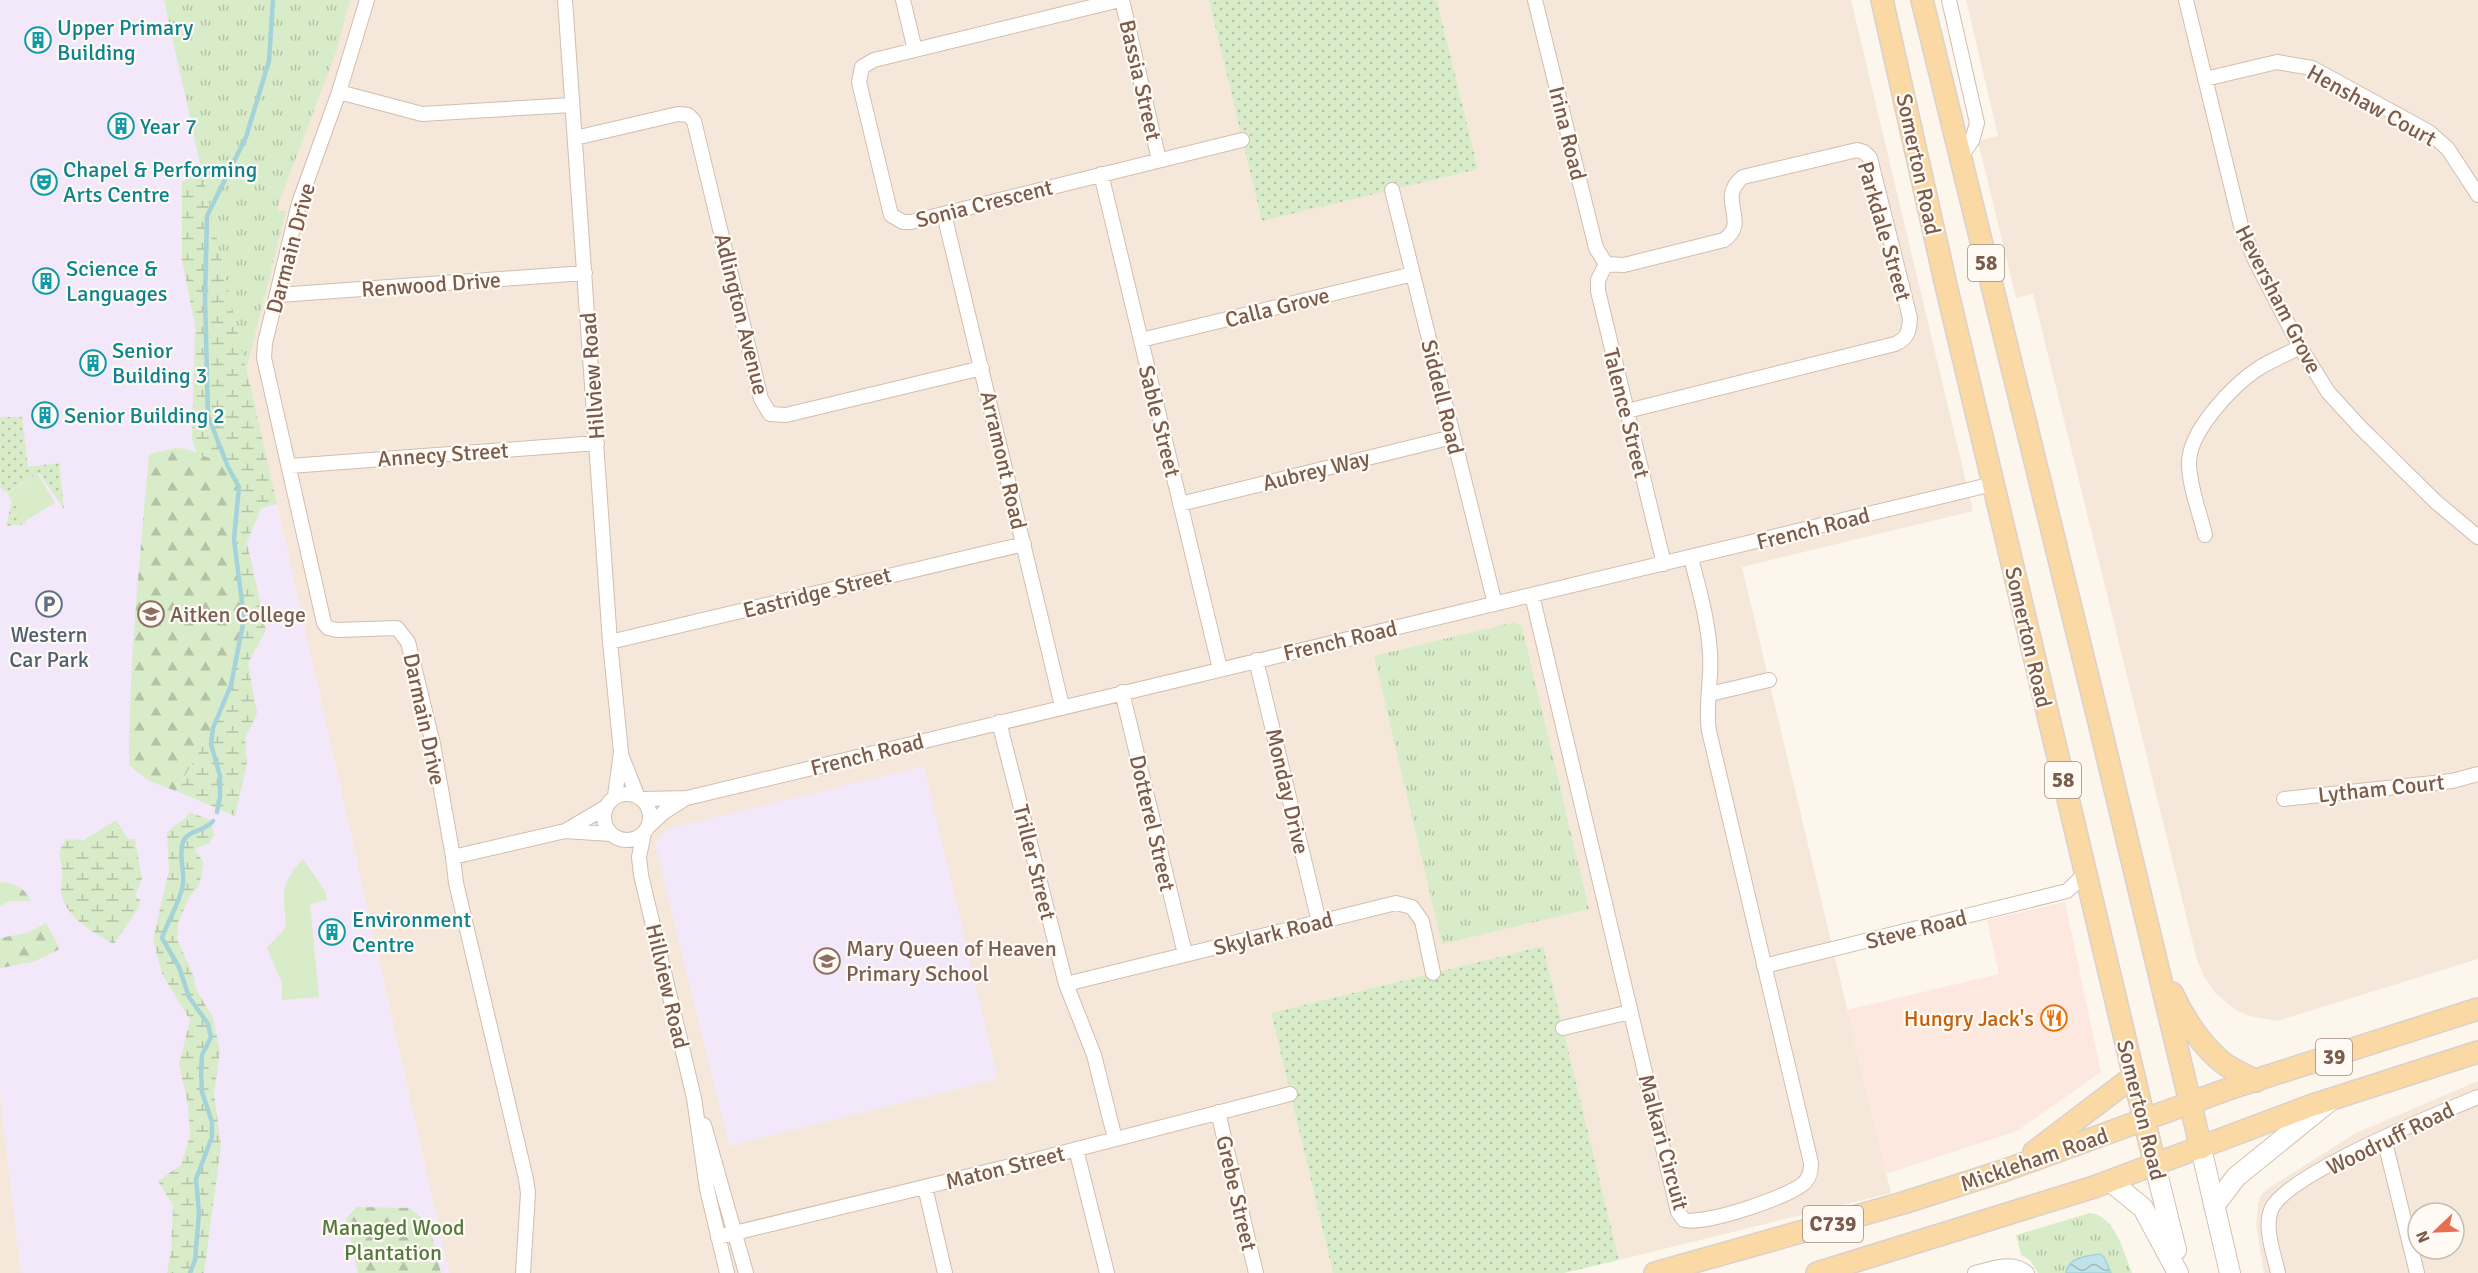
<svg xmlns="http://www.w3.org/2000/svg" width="2478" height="1273" font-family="Signika,sans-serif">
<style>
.residential{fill:#f5e8da;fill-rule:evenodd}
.commercial{fill:#fde8e0}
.education{fill:#f3e8fa}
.grass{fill:url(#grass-dots)}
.forest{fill:url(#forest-firs)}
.wetland{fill:url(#wetland-marsh)}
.park{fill:url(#park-tufts)}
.garden{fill:#d8ecc9}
.water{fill:url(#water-waves);stroke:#a5d3da;stroke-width:1.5}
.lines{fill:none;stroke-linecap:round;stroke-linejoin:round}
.stream{stroke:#a5d3da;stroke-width:4.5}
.minor-casing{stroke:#d1beb0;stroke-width:16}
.secondary-casing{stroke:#d6c0b0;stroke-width:22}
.primary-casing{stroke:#dad1cd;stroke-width:24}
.minor{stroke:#fff;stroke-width:14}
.secondary{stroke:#fff;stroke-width:20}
.primary{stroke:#fbd9a5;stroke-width:21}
.labels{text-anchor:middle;stroke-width:4.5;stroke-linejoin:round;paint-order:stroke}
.shield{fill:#fffaf3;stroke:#a28b7f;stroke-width:1.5}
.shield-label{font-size:21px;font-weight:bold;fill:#7a5c4d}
.culture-label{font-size:22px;fill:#0d838f;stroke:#fffaf3;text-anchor:start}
.street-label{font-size:22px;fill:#7a5c4d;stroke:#fffaf3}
.education-label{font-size:22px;fill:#785e54;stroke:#fffaf3;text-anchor:start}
.service-label{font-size:22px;fill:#4e5e75;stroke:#fffaf3}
.food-label{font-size:22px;fill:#c56008;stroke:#fffaf3;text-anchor:end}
.park-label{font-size:22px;fill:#537a41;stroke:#fffaf3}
</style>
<defs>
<pattern id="grass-dots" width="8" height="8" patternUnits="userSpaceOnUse" patternTransform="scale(1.5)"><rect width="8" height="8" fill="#d8ecc9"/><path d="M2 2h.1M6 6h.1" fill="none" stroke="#b4c2a5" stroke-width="1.8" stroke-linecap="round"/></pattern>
<pattern id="forest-firs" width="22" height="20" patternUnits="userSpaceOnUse" patternTransform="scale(1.5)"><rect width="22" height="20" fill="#d8ecc9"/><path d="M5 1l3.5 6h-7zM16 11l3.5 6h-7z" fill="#b4c2a5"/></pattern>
<pattern id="wetland-marsh" width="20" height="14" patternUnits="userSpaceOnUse" patternTransform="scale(1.5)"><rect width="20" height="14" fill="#d8ecc9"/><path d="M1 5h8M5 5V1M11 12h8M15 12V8" fill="none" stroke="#b4c2a5"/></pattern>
<pattern id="park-tufts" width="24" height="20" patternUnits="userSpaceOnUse" patternTransform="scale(1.5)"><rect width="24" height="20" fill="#d8ecc9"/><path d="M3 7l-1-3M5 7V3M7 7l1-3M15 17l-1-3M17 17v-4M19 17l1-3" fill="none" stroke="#b4c2a5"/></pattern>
<pattern id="water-waves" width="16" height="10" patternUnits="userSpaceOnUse" patternTransform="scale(1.5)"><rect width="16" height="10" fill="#bfe3e8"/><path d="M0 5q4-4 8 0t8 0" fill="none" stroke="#a0bbbe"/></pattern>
</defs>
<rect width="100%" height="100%" fill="#fdf6ec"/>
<!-- residential -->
<path class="residential" d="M164 0H1209L1478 169 1437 0H1851L1973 511 1742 567 1891 1193 1619 1260 1543 946 1271 1013 1333 1273H449Z
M1966 0H2478V959L2277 1021 2249 1016 2236 1010 2215 993 2204 976 2197 960 2033 294 2016 298 1978 141 1998 136Z
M2478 1081V1273H2264L2256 1224 2258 1205 2261 1195 2269 1188 2356 1133ZM2418 1213H2454V1249H2418Z
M0 1092 21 1273H0Z"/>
<!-- commercial -->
<path class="commercial" d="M2065 902 2101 1072 2017 1131 1886 1174 1847 1010 1999 974 1987 920Z"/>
<!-- education -->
<path class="education" d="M0 0H164L449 1273H21L0 1092Z
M924 766 998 1079 729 1146 655 843 667 829Z"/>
<!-- grass -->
<path class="grass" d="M1209 0H1437L1478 169 1262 221Z
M0 417H22L28 467 59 463 64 509 39 473 7 492 2 490 0 484Z
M12 500 25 521 27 524 6 526Z
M1543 946 1619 1260 1564 1273H1333L1271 1013Z"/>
<!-- forest -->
<path class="forest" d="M176 448 186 449 223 462 228 467 239 487 234 539 244 619 231 685 213 728 176 791 149 781 129 765C129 661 140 557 149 454Z
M0 882C15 883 24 887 31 901H9L0 907Z
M46 923 60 949 33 962 0 968V938L27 933Z
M357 1207 410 1208 429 1225 441 1273H358L346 1218Z"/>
<!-- wetland -->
<path class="wetland" d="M201 166 277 504 261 508 247 542 266 630 248 663 257 714 245 738 247 763 235 816 176 791 213 728 231 685 244 619 234 539 239 487 228 467 223 462 197 454 192 440 195 326 182 260V182Z
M189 812 213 821 211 825 214 834 210 843 194 849 204 863 199 885 188 899 178 924 177 939 194 977 195 987 213 1018 220 1052 214 1093 221 1146 204 1273H167L171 1250 173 1206 158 1181 181 1165 190 1136 188 1105 179 1064 190 1020 162 974 153 939 169 870 167 832 186 817Z
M116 820 128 839H135L142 879 135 896 140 900 139 907 114 944C94 933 66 918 61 893 60 885 64 877 62 869 60 856 56 850 67 839L84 840Z"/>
<!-- park -->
<path class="park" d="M164 0H350L336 52 280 200 277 211H286L246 371Z
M1515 622 1522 627 1589 909 1442 944 1374 656Z
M2090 1213C2115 1215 2124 1253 2132 1273H2038L2030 1260 2021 1255 2016 1235Z"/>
<!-- garden -->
<path class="garden" d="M38 474 55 503 25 521 7 493Z
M303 859 325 891 327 900 310 904 319 997 282 1000V983L267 948 286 927C284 895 278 885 303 859Z"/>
<!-- water -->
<path class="water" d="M2100 1254 2104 1257 2111 1273H2066C2068 1257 2087 1256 2100 1254Z"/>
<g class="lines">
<!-- stream -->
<path class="stream" d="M217 812 220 797V776L211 744 213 728 231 685 244 619 234 539 239 487 228 467 208 416 205 298 207 216 246 137 269 61 273 0
M190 1273 195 1260 199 1213 196 1179 212 1137V1122L202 1092 201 1073 202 1055 211 1037 208 1024 189 997 179 967 162 938C168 920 180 903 183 884 185 871 178 855 183 842 187 830 206 831 213 821"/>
<!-- minor casing -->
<g class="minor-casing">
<path id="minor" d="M367 0 339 92 299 203 265 343 264 358 324 623 328 628 337 630 397 628 408 642 433 744 453 857 456 883 526 1179 528 1193 523 1273
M565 0 610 642 621 752 615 796
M903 0 915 50
M1120 0 874 60 862 67 859 82 891 215 903 222H911L1242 140
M1122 0 1159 160
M1535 0 1596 248 1606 264
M1949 0 1977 123 1972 141 1960 157
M2186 0 2241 226 2255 260 2300 347 2328 392 2360 427 2436 502 2478 537
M2205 79 2277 62 2312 68 2429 132 2448 149 2478 195
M339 92 422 114 572 105
M575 138 678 114 688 115 694 121 761 399 770 414 786 415 982 368
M1101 174 1220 669
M1392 190 1495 604
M944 214 1062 706
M1606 264 1624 265 1724 240C1751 221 1715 199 1743 177L1857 150 1864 152 1870 158 1910 318C1909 332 1908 338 1895 344L1627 411
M1606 264 1598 280V291L1664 564
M278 295 585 273
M1141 340 1413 274
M290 466 597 443
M1180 504 1453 437
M2205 535C2200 513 2189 486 2189 463 2189 431 2233 385 2259 368 2272 360 2287 354 2300 347
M1532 595 1678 1212 1684 1220C1706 1225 1785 1198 1803 1184 1810 1178 1811 1171 1811 1163L1709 731C1705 705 1712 679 1710 653 1708 620 1699 589 1691 558
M610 642 1024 544
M1256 660 1319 922
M1122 692 1185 954
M1710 694 1769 680
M999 722 1066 984 1094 1055 1115 1139
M622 757 637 795
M604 817a23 23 0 1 1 46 0a23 23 0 1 1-46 0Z
M643 799 687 798 1993 484
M2284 799 2452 781 2478 774
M648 827 664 812 683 800
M567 830 606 807
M644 833 639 857 641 875 694 1098 707 1189 727 1273
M453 857 565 831 611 834
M1764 966 2067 891 2085 874
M1066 984 1396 903 1412 907 1422 921 1433 973
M1563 1028 1630 1012
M1218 1112 1256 1273
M704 1125 746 1273
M2384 1138 2417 1273
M1076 1149 1107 1273
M925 1187 945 1273
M718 1237 1019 1164 1290 1094
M1975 1273C1992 1269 2012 1260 2027 1273
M2278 1273C2274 1254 2264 1229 2271 1210 2285 1175 2439 1113 2478 1097"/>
</g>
<!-- secondary casing -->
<g class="secondary-casing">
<path id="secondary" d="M2201 1148 2230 1273
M2155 1165 2176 1250
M2110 1181 2143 1208 2178 1273
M2214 1206 2236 1177 2331 1100"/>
</g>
<!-- primary casing -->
<g class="primary-casing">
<path id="primary" d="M1882 0 1945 281 2155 1165
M1922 0 2098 718 2201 1148
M2172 993C2184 1018 2200 1044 2222 1062 2232 1070 2245 1075 2256 1081
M2034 1152 2134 1076
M1655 1273 1903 1203 2003 1171 2234 1087 2478 1009
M1817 1273 2094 1187 2310 1106 2478 1052"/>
</g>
<!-- minor -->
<use href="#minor" class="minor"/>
<!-- secondary -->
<use href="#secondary" class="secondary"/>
<!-- primary -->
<use href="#primary" class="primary"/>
</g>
<!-- icons -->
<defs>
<g id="building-ring" transform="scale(1.35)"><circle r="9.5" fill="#fffaf3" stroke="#0f9aa8" stroke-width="1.5"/><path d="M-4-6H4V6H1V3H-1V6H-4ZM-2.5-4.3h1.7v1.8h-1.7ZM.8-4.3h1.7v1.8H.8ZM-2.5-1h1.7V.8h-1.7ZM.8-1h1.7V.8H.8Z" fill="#0f9aa8"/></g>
<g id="theatre-ring" transform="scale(1.35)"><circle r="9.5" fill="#fffaf3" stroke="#0f9aa8" stroke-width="1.5"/><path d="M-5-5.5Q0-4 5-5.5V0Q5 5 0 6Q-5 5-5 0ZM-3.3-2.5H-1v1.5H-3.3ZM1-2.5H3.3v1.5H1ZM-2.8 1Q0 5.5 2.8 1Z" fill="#0f9aa8"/></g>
<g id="parking-ring" transform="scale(1.35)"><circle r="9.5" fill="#fffaf3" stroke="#5c6f8a" stroke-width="1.5"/><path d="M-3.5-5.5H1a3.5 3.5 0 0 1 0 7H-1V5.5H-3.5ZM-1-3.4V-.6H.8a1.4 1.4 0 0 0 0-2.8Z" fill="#5c6f8a"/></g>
<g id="school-ring" transform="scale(1.35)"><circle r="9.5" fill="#fffaf3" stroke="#8d6e63" stroke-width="1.5"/><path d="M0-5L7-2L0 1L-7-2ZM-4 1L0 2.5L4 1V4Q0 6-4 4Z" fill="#8d6e63"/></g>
<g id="restaurant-ring" transform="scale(1.35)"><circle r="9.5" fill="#fffaf3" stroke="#e8710a" stroke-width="1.5"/><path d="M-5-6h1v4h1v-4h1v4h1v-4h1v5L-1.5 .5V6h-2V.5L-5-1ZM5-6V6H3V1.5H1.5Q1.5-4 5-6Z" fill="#e8710a"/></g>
</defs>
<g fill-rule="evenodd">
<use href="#building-ring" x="38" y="40"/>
<use href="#building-ring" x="121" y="126"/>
<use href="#theatre-ring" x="44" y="182"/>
<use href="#building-ring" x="46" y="281"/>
<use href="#building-ring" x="93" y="363"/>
<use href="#building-ring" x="45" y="415"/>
<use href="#parking-ring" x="49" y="604"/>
<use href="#school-ring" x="151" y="614"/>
<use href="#building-ring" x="332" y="932"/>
<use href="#school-ring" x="827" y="961"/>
<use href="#restaurant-ring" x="2054" y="1018"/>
</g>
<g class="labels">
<!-- shield labels -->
<g class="shield">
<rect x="1968" y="245" width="36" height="36" rx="4.5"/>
<rect x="2045" y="762" width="36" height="36" rx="4.5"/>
<rect x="2316" y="1039" width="36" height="36" rx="4.5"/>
<rect x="1803" y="1206" width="60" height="36" rx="4.5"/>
</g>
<g class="shield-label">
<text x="1986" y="270">58</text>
<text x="2063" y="787">58</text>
<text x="2334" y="1064">39</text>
<text x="1833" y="1231">C739</text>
</g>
<!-- culture labels -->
<g class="culture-label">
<text x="57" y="35">Upper Primary<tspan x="57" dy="25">Building</tspan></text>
<text x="140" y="134">Year 7</text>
<text x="63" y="177">Chapel &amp; Performing<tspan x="63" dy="25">Arts Centre</tspan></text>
<text x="66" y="276">Science &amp;<tspan x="66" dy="25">Languages</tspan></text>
<text x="112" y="358">Senior<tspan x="112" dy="25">Building 3</tspan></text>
<text x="64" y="423">Senior Building 2</text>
<text x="352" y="927">Environment<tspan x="352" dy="25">Centre</tspan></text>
</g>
<!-- street labels -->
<g class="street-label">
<text transform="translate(1141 80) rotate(77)" y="8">Bassia Street</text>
<text transform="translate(2372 105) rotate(29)" y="8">Henshaw Court</text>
<text transform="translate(1568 133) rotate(76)" y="8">Irina Road</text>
<text transform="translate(1919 164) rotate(78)" y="8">Somerton Road</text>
<text transform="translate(984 203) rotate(-14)" y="8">Sonia Crescent</text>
<text transform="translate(1885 231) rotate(74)" y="8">Parkdale Street</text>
<text transform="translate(290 248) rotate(-75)" y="8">Darmain Drive</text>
<text transform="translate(431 284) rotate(-4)" y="8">Renwood Drive</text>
<text transform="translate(2279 299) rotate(63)" y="8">Heversham Grove</text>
<text transform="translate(1277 307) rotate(-14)" y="8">Calla Grove</text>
<text transform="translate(742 314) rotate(76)" y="8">Adlington Avenue</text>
<text transform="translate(592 376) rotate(-94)" y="8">Hillview Road</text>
<text transform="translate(1443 397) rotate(76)" y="8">Siddell Road</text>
<text transform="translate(1627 413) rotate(76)" y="8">Talence Street</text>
<text transform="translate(1160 421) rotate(76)" y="8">Sable Street</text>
<text transform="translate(443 454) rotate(-4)" y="8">Annecy Street</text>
<text transform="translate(1004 460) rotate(77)" y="8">Arramont Road</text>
<text transform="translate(1316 470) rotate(-14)" y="8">Aubrey Way</text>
<text transform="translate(1813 528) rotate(-14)" y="8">French Road</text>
<text transform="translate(817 592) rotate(-14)" y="8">Eastridge Street</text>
<text transform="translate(2029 637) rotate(77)" y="8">Somerton Road</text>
<text transform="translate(1340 640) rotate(-13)" y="8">French Road</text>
<text transform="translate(425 719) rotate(78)" y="8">Darmain Drive</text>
<text transform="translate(867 754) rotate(-14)" y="8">French Road</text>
<text transform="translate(2381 788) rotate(-6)" y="8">Lytham Court</text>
<text transform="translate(1288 791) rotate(77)" y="8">Monday Drive</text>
<text transform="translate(1153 823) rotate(77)" y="8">Dotterel Street</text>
<text transform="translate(1035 862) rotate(76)" y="8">Triller Street</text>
<text transform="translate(1916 929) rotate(-14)" y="8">Steve Road</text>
<text transform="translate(1273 933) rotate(-14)" y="8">Skylark Road</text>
<text transform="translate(668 986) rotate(77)" y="8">Hillview Road</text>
<text transform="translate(2142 1110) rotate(76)" y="8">Somerton Road</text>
<text transform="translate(2390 1138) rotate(-26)" y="8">Woodruff Road</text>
<text transform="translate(1664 1142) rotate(75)" y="8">Malkari Circuit</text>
<text transform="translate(2034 1159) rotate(-19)" y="8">Mickleham Road</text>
<text transform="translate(1005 1167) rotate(-14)" y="8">Maton Street</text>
<text transform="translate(1237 1193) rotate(77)" y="8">Grebe Street</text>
</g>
<!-- education labels -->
<g class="education-label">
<text x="170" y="622">Aitken College</text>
<text x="846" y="956">Mary Queen of Heaven<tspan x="846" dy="25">Primary School</tspan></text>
</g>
<!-- service labels -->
<g class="service-label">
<text x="49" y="642">Western<tspan x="49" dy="25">Car Park</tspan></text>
</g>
<!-- food labels -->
<g class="food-label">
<text x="2034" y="1026">Hungry Jack's</text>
</g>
<!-- park labels -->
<g class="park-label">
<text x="393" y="1235">Managed Wood<tspan x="393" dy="25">Plantation</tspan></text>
</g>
</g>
<!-- north arrow -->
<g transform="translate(2436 1231) rotate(247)"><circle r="28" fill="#fffaf3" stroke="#cabbb1" stroke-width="1.5"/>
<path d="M0-4.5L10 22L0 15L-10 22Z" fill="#e76f51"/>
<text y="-9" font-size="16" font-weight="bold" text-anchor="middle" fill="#7a5c4d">N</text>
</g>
</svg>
